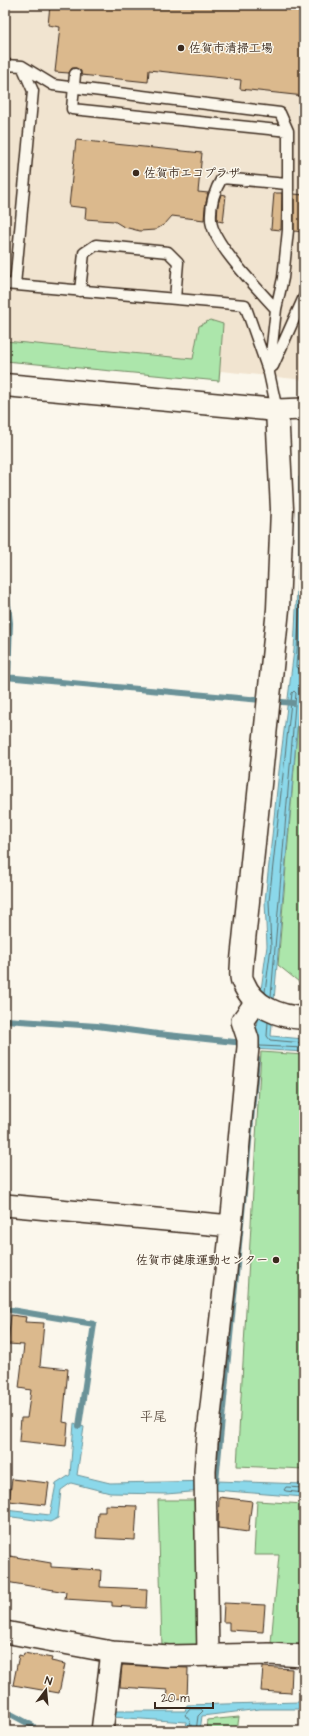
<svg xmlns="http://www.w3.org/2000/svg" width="309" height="1736" font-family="'Architects Daughter','Klee One',sans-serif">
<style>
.built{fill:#f1e4d0}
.green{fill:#ace6ab;stroke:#748864}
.water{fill:#8bd8ea;stroke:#6b9298}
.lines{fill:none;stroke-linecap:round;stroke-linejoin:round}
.shore{stroke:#5b7070;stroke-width:1}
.stream{stroke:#6b9298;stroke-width:6}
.building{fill:#dbb98d;stroke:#3b2a1e}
.lane-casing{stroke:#3b2a1e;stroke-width:13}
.street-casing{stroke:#3b2a1e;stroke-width:24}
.secondary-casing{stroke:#3b2a1e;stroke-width:25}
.lane{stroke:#fbf7ec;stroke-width:10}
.street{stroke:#fbf7ec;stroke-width:21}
.secondary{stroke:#fbf7ec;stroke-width:22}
.poi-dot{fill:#3b2a1e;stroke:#fbf7ec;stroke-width:1.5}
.labels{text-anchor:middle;stroke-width:3;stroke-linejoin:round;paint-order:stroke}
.poi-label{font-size:12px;font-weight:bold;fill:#3b2a1e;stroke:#fbf7ec;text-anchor:start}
.neighbourhood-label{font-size:13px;fill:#3b2a1e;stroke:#fbf7ec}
</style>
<rect width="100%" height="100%" fill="#fbf7ec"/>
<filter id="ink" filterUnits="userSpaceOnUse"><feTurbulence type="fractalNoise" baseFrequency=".025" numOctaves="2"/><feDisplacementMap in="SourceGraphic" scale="8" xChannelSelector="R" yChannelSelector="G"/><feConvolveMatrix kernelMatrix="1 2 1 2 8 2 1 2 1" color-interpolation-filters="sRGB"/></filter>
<g filter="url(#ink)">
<!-- built -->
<path class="built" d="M5 5H304V380L221 371 219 381 5 361Z"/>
<!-- green -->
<path class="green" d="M210 320 223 324 219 381 5 361V341L193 359 199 326Z
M304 646V986L278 965Z
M261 1052 304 1055V1469L237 1466Z
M158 1500H201L203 1645 162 1647Z
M257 1501 304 1504V1644L271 1643 279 1555H254Z
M239 1717 237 1731H206L207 1720Z"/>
<!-- water -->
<path class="water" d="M304 473V646L271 1036 304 1039V1052L253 1049 267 946 265 901 279 771 294 650 299 550V477Z
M74 1423 84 1427 77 1475 110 1483 216 1481 304 1484V1497L215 1490 166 1494 110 1493 71 1483 61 1490 58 1518 50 1522 5 1516V1510L50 1515 56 1484 70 1475Z
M300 1702H304V1709H260L202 1716 200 1731H188L186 1722 112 1717 113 1711H185L187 1705Z"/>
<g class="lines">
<!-- shore -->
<path class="shore" d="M304 478 303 551 296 667 298 669 304 666
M265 992 271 947 269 901 292 693 294 691 296 693 271 997
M268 1022 267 1036 270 1040 304 1043
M260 1046 304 1048
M304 1488 286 1487 284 1490 286 1491 304 1493
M192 1731 190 1721 185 1715 190 1709H201L203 1711 198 1716 196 1731"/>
<!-- stream -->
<path class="stream" d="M5 576 10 623 8 678
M5 677 293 703
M5 1020 97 1026 158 1034 244 1043
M5 1309 94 1324 79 1426
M216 1481 257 1059
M5 1711 33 1726V1731"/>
</g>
<!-- building -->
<path class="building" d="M50 5H304V96L240 89 241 80 149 70 148 82 81 75V71L76 68H72L69 73 55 72 60 27 48 25Z
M76 140 202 153 198 192 208 193 205 208 204 220 172 216 165 224 155 230 140 231 124 227 114 221 85 219 86 208 69 206Z
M274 193H282L281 230 271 229Z
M221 194 226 195 223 222 218 221 217 219 218 204Z
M294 194 304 195V232L294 231Z
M11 1315 26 1317 25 1322 44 1323 40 1366 68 1369 63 1422 68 1423 66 1446 19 1441 21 1418H27L31 1390 19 1388 24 1345 8 1344Z
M12 1479 49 1483 46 1505 9 1501Z
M219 1497 252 1501 248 1532 218 1528Z
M105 1505 137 1506 135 1540 96 1538 98 1512H105Z
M10 1556 51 1563V1567L101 1570 100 1587 147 1589 146 1608 112 1606V1602L65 1599 66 1592 6 1582Z
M224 1603 265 1605 263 1632 229 1630V1622H223Z
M24 1653 52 1658 51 1661 65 1664 59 1693 13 1685 19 1655 23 1656Z
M122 1665 188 1668 187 1700 167 1699 168 1690 120 1687Z
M263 1667 292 1669 291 1693 261 1691Z"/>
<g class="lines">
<!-- lane casing -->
<g class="lane-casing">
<path id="lane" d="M5 65 22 66 53 85 280 113 288 131V230L283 278 276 309 269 373
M75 74 72 109 288 131
M5 284 245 305 269 373 277 410
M15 285 33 91 22 66
M80 291 84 253 96 245 168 252 178 262 175 299
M276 309C259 290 212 243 211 220 210 204 214 191 222 178L287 184
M273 366 304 297"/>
</g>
<!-- street casing -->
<g class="street-casing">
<path id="street" d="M277 410 304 409
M5 1205 231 1226
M5 1632 112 1652 169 1656 269 1654 304 1656
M208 1655 205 1471 207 1443 231 1226 248 1047V1039L242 1021 256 1002
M102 1731 112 1652"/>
</g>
<!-- secondary casing -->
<g class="secondary-casing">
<path id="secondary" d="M5 385 277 410 282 509 278 609 242 960C242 967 240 977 243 982 253 1007 279 1017 304 1018"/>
</g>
<!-- lane -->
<use href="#lane" class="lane"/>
<!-- street -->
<use href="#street" class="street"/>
<!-- secondary -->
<use href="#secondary" class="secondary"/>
</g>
</g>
<!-- markers -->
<g class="poi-dot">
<circle cx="181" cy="48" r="4"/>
<circle cx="136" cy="173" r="4"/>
<circle cx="276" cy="1260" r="4"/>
</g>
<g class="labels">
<!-- poi labels -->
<g class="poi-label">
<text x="189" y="52">佐賀市清掃工場</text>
<text x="144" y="177">佐賀市エコプラザ</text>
<text x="268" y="1264" text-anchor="end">佐賀市健康運動センター</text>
</g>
<!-- neighbourhood labels -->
<g class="neighbourhood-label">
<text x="153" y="1421">平尾</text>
</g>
</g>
<!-- margin -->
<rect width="309" height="1736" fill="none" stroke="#fbf7ec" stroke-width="20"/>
<rect x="10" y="10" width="289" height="1716" fill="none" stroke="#3b2a1e" stroke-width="1.5" filter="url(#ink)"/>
<!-- north arrow -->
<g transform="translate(46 1690) rotate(16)" stroke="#fbf7ec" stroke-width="3" paint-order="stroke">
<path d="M0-3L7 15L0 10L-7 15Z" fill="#3b2a1e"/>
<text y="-6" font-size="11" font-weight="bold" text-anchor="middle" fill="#3b2a1e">N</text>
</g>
<!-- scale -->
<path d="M155 1702v6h58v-6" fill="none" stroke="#3b2a1e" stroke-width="2"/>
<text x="161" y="1702" font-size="12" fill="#3b2a1e" stroke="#fbf7ec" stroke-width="3" paint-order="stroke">20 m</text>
</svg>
